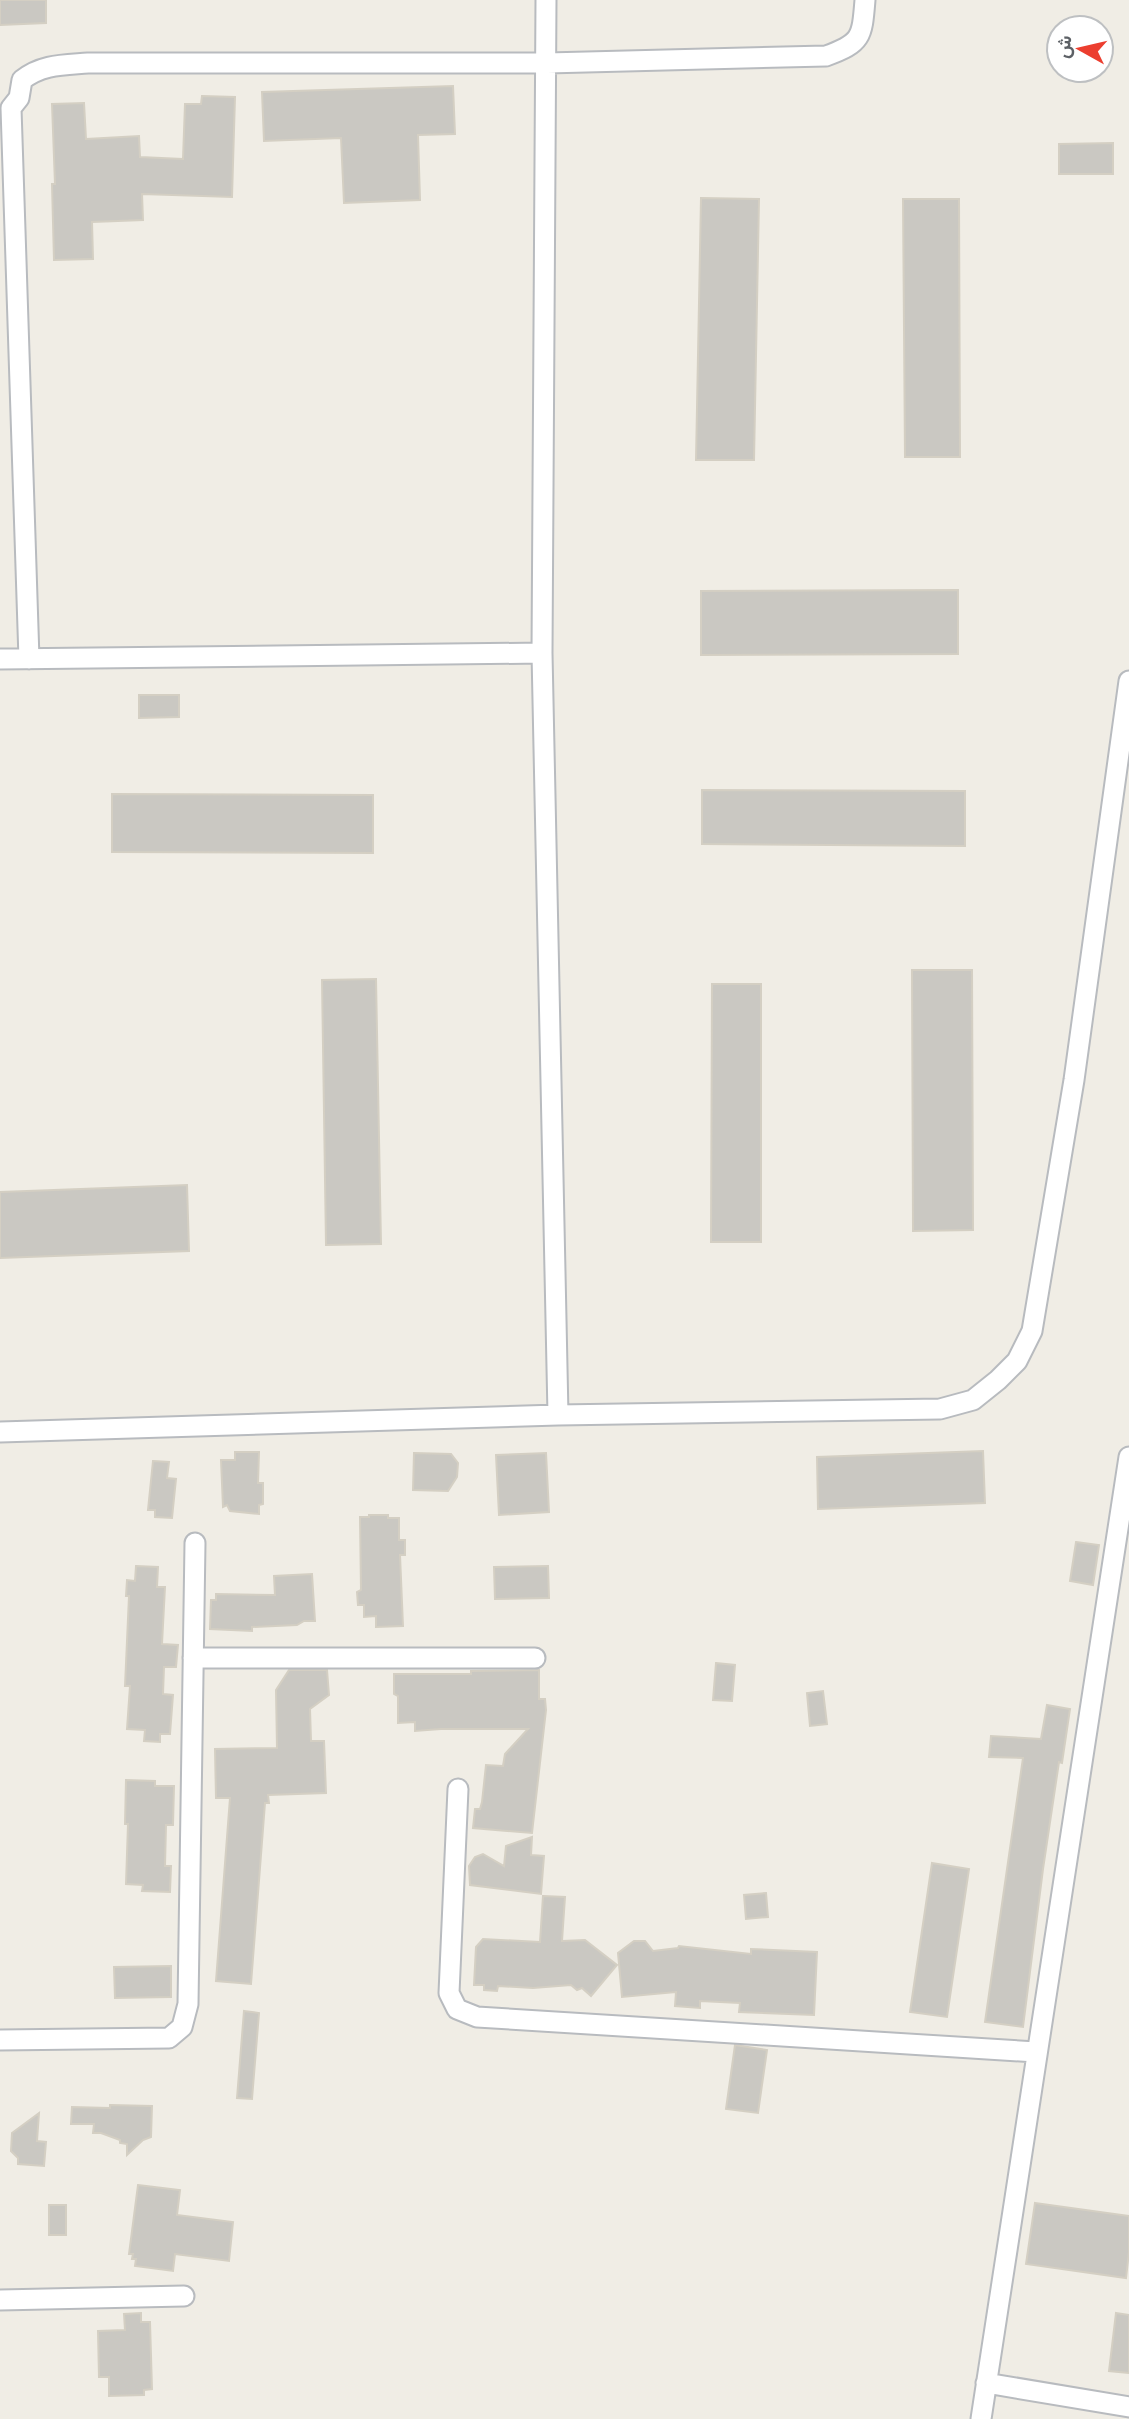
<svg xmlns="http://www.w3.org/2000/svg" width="1129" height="2419" font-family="'Work Sans',Vazirmatn,sans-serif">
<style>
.building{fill:#cac8c2;stroke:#d4cfc3;stroke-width:2}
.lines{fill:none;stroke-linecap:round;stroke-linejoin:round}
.minor-casing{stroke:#b8bbbf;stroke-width:23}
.minor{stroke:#fff;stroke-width:19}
</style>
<rect width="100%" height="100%" fill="#f0ede5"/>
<!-- building -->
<path class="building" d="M0 0H46V23L0 25Z
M453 86 455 134 418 135 420 200 344 203 341 138 264 141 262 92Z
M202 96 235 97 232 197 142 194 143 220 92 222 93 259 54 260 52 184H55L52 104 84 103 86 139 139 136 140 157 183 159 185 104H201Z
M1113 143V174H1059V144Z
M701 198 759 199 754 460H696Z
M903 199H959L960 457H905Z
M958 590V654L701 655V591Z
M139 695H179V717L139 718Z
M702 790 965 791V846L702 844Z
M112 794 373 795V853L112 852Z
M912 970H972L973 1230 913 1231Z
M376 979 381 1244 326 1245 322 980Z
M712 984H761V1242H711Z
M187 1185 189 1251 0 1258V1192Z
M983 1451 985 1503 818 1509 817 1457Z
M235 1452H259L258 1483H263V1504L259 1505V1514L230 1511 227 1505 223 1507 221 1460H235Z
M414 1453 451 1454 458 1463 457 1477 448 1491 413 1490Z
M546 1453 549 1512 499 1515 496 1455Z
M153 1461 169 1462 167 1478 176 1479 172 1518 155 1517V1510H148Z
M369 1515H388V1518H399V1540H405V1555H400L403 1626 376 1627V1616L364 1617V1605H358L357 1592 361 1590 360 1517H369Z
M1076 1542 1099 1545 1093 1585 1070 1581Z
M136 1566 158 1567 157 1587H165L162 1644 178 1645 176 1667H164L163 1694 173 1695 170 1734H160V1742L144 1741 145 1730 127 1729 130 1686H125L129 1596H126L127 1580 135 1581Z
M548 1566 549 1598 495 1599 494 1567Z
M312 1574 315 1621H304L297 1625 252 1627V1631L210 1629 211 1600H216V1594L275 1595 274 1576Z
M716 1663 735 1665 732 1701 713 1700Z
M289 1670H327L329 1695 310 1709 311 1741H324L326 1793 268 1795 269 1803H265L251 1984 216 1981 230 1798H216L215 1749 277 1748 276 1690Z
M539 1670V1699H545L546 1710 532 1833 473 1828 475 1809H480L482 1802 486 1765 503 1766 505 1754 528 1729H441L415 1731V1722L398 1723V1696L394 1694V1674H471V1671Z
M823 1691 827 1724 810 1726 807 1693Z
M1047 1705 1070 1709 1062 1763 1059 1762 1043 1869 1023 2027 985 2022 1023 1758 989 1757 991 1736 1041 1739Z
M126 1780 155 1781V1786H174L173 1825H166L165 1866H171L170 1892 142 1891 143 1885 126 1884 128 1824H125Z
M532 1837 531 1855 544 1856 541 1894 470 1885 469 1866 475 1857 483 1854 504 1866 506 1846Z
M932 1863 969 1869 947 2017 910 2012Z
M766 1893 768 1917 746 1919 744 1895Z
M543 1896 565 1897 562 1941 585 1940 617 1965 591 1996 582 1988 577 1990 571 1985 533 1988 498 1986 497 1991 484 1990V1985H474L476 1947 483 1939 540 1942Z
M634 1941H645L653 1951 678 1948 679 1946 751 1954V1949L817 1952 814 2015 739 2012 740 2003 700 2001V2008L675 2006 676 1992 622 1997 618 1953Z
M171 1966V1997L115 1998 114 1967Z
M244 2011 259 2013 252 2099 237 2098Z
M735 2045 767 2050 758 2113 726 2109Z
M110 2105 152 2106 151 2137 143 2140 127 2155V2144L120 2143V2140L101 2133H93L94 2124H71L72 2107 110 2108Z
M39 2113 37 2141 46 2142 44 2166 18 2164V2158L11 2151 12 2133Z
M138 2185 180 2190 177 2215 233 2222 229 2261 175 2254 173 2271 135 2266 136 2259H132L133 2254H129Z
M1035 2203 1129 2216V2252L1126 2278 1026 2264Z
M49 2205H66V2235H49Z
M141 2313V2322H150L152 2389 144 2390V2395L109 2396V2377H99L98 2331 125 2330 124 2314Z
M1116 2313 1129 2315V2373L1109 2371Z"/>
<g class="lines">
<!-- minor casing -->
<g class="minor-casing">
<path id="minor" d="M546 0 542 653 558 1415
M0 659 542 653
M29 659 11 108 19 98 22 80C42 64 64 65 88 63H547L826 56C862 43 862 37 865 0
M0 1432 558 1415 940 1409 973 1400 998 1380 1017 1361 1032 1331 1074 1080 1129 681
M193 1658H535
M458 1789 449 1993 457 2009 477 2017 1036 2052
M0 2040 169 2038 182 2027 188 2004 195 1543
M0 2300 184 2296
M986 2383 1129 2407
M981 2419 1129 1457"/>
</g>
<!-- minor -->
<use href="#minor" class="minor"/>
</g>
<!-- north arrow -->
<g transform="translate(1080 49) rotate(278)"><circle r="33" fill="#ffffff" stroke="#bec0c2" stroke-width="2"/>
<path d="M0-5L12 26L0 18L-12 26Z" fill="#ec3e2f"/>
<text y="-10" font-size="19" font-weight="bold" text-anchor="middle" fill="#5d6166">ش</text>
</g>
</svg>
